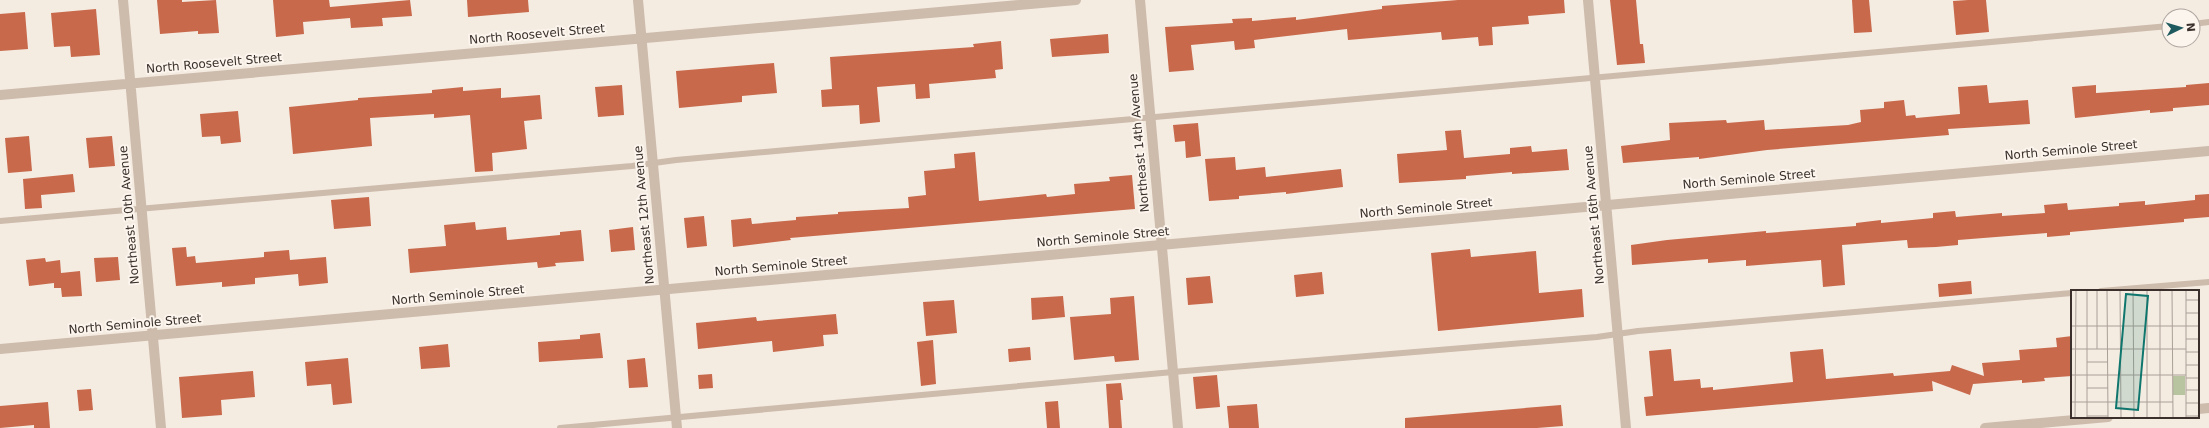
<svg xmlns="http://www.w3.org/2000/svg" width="2209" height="428" font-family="'DejaVu Sans',sans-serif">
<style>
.building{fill:#c8694b}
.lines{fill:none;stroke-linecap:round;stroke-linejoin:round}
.service{stroke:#cdbbac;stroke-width:6}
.minor{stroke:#cdbbac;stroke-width:10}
.tertiary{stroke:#cdbbac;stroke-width:10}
.labels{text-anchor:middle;stroke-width:4;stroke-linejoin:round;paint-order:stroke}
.street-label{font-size:12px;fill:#3b302b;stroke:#fbf5ee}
.inset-road{fill:none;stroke:#aaa098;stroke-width:1}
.view{fill:#0f766e;fill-opacity:0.15;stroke:#0f766e;stroke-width:2}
.inset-edge{fill:none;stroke:#3b302b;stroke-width:2}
</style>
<rect width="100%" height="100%" fill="#f4ebe1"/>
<!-- building -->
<path class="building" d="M157 0H182V2L216 0 219 33 198 34V31L160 34Z
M273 0H329L330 7 410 0 412 16 382 18 383 26 351 28 350 18 303 22 304 34 276 37Z
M467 0H528L529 12 468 17Z
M1458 0H1564L1565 13 1528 16 1529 24 1492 27 1493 45 1479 46 1478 37 1442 40 1441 32 1348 40 1347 29 1254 40 1255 48 1235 50 1234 41 1191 45 1194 70 1169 72 1165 27 1233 23 1232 19 1252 18V21L1296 17V20L1382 9V6Z
M1610 0H1636L1640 44H1643L1645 63 1617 65Z
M1852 0H1869L1872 32 1854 33Z
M1968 0H1986L1989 32 1956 35 1953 1Z
M96 9 100 55 71 57 70 46 54 47 51 13Z
M25 12 28 49 0 51V14Z
M1108 34 1109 53 1052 57 1050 39Z
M1001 41 1003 69 995 70 996 78 929 84 930 98 916 99 915 84 877 87 880 122 860 124 859 105 822 107 821 90 832 89 830 57 974 47 973 44Z
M774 63 777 93 742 96V102L679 108 676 71Z
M2209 83V105L2173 108V111L2150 113V110L2075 118 2072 87 2096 85V93L2186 87V85Z
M622 85 624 115 598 117 595 87Z
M1987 85 1989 103 2028 100 2030 124 1948 129 1949 135 1767 150 1699 159V157L1623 163 1621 146 1670 140 1669 123 1726 120 1727 123 1764 120 1765 130 1848 125 1861 122 1860 110 1884 108V102L1904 100 1906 116 1915 115 1916 118 1960 114 1958 87Z
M463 87V91L501 88V98L540 95 542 119 524 121 527 149 492 153 493 171 475 172 470 115 434 118V114L370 118 372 146 293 154 289 107 358 100V98L432 93V90Z
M238 111 241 142 221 144 220 136 202 137 200 114Z
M1198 123 1201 156 1186 158 1185 141 1175 142 1173 125Z
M1461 130 1464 158 1510 154V148L1531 146 1532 152 1567 149 1569 170 1512 174V172L1466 176V179L1399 183 1397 154 1447 150 1445 131Z
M29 136 32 171 8 173 5 138Z
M112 136 115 166 89 168 86 138Z
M975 152 979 201 1046 194 1047 197 1075 194 1074 184 1110 181 1109 177 1132 175 1135 209 790 238 791 240 733 247 731 220 751 218 752 224 796 220V217L838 214V212L909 208 908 197 926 195 924 171 955 168 954 154Z
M1235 157 1236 170 1265 167 1266 177 1341 169 1343 187 1286 194V192L1239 196V199L1209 201 1205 159Z
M73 174 75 192 41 195 42 208 25 209 23 179Z
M2209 194V217L2184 219V222L2070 232V235L2047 237V233L1958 240V245L1936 247 1908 248 1907 240 1842 245 1845 285 1823 287 1821 260 1746 266V260L1708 263V259L1632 265 1631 245 1667 240 1766 231V233L1856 226V223L1881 220V223L1933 218V213L1955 211 1956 217 2002 213V216L2045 213 2044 205 2067 203 2068 210 2119 206V203L2145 201V205L2195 200V195Z
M369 197 371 226 334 229 331 200Z
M704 216 707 246 687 248 684 218Z
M475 222 476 230 506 227 507 240 560 235V232L581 230 584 261 555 263 556 266 538 268 537 262 410 273 408 249 446 246 444 225Z
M633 227 635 250 611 252 609 230Z
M186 247 187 257 195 256 196 263 264 257V252L289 250 290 260 326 257 328 283 299 286 298 274 255 278V284L222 287V282L176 286 172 248Z
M1470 249 1471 257 1536 251 1539 293 1582 289 1584 317 1438 331 1431 253Z
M118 257 120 280 96 282 94 258Z
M45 258 46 262 60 260 61 273 80 271 82 296 62 297 61 288H54V283L29 286 26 260Z
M1322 272 1324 294 1296 297 1294 275Z
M1210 276 1213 303 1188 305 1186 278Z
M1971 281 1972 294 1939 297 1938 284Z
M1063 296 1065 317 1032 320 1031 298Z
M1134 296 1139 360 1115 362 1114 356 1074 360 1070 317 1111 314 1110 298Z
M954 300 957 333 926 336 923 302Z
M836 314 838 334 823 335 824 346 773 352 772 341 698 349 696 323 756 317 757 321Z
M600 333 603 358 539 362 538 342 580 339V335Z
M2072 336V376L2044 378 2045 381 2022 383V380L1973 384 1970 395 1932 381 1933 391 1646 416 1644 397 1653 396 1649 351 1671 349 1674 381 1700 379 1701 388 1713 387V390L1793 382 1790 352 1823 349 1826 379 1893 373 1894 376 1950 371 1952 365 1984 376 1982 363 2020 360 2019 350 2057 347 2056 338Z
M933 340 936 384 921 386 917 342Z
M448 344 450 367 421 369 419 347Z
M1030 347 1031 360 1009 362 1008 349Z
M348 358 352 403 333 405 331 384 307 386 305 362Z
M645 358 648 387 629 388 627 360Z
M253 371 255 397 221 400 222 415 182 418 179 377Z
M712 374 713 388 699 389 698 375Z
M1217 375 1220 407 1196 409 1193 377Z
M1121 383 1123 400H1120L1122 428H1109L1106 384Z
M91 389 93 410 79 411 77 390Z
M1058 401 1060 428H1047L1045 402Z
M48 402 50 428H34V425L0 428V406Z
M1257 404 1259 428H1229L1227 406Z
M1561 405 1563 426 1537 428H1405V418Z"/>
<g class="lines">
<!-- service -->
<path class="service" d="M2193 24 2209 22
M0 221 632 166 676 160 2169 26
M2101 291 2209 282
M560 428 1173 372 1597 337 1638 331 2072 293"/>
<!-- minor -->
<path class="minor" d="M123 0 161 428
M638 0 677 428
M1140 0 1178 428
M0 95 1076 0
M2198 409 2209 408
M1985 428 2108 417"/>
<!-- tertiary -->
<path class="tertiary" d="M1588 0 1626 428
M0 349 2209 151"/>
</g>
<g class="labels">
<!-- street labels -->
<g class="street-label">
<text transform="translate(537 34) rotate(-5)" y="4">North Roosevelt Street</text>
<text transform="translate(214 63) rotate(-5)" y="4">North Roosevelt Street</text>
<text transform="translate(1139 143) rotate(-95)" y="4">Northeast 14th Avenue</text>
<text transform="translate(2071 150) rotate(-5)" y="4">North Seminole Street</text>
<text transform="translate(1749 179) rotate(-5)" y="4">North Seminole Street</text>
<text transform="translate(1426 208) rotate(-5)" y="4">North Seminole Street</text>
<text transform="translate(129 215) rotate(-95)" y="4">Northeast 10th Avenue</text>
<text transform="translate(644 215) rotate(-95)" y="4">Northeast 12th Avenue</text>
<text transform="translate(1594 215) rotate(-95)" y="4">Northeast 16th Avenue</text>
<text transform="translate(1103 237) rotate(-5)" y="4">North Seminole Street</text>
<text transform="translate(781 266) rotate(-5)" y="4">North Seminole Street</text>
<text transform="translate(458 295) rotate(-5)" y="4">North Seminole Street</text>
<text transform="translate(135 324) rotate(-5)" y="4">North Seminole Street</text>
</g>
</g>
<!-- overview -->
<g transform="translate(2071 290)">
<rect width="128" height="128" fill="#f4ebe1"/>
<path d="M102 86H114V105H102Z" fill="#b8c4a0"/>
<path class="inset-road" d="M16 0V128M26 0V59M36 0 37 128M49 0 50 128M62 0 63 128M76 0V128M89 0V128M101 0 102 128M115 0V128M115 10H128M115 23H128M0 36H128M115 49H128M0 59H115M115 62H128M16 72H37M115 75H128M0 85H115M115 88H128M16 98H37M115 100H128M0 112H102M115 113H128M16 126H37M115 126H128M4 128 5 0"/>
<path class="view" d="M55 4 77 6 67 120 45 118Z"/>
<rect width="128" height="128" class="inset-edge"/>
</g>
<!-- north arrow -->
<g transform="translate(2181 28) rotate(85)"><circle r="19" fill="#fbf5ee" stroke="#aea6a0"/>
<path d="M0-3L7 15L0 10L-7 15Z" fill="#1f5a5e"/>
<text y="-6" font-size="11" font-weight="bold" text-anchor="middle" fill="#3b302b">N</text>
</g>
</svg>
